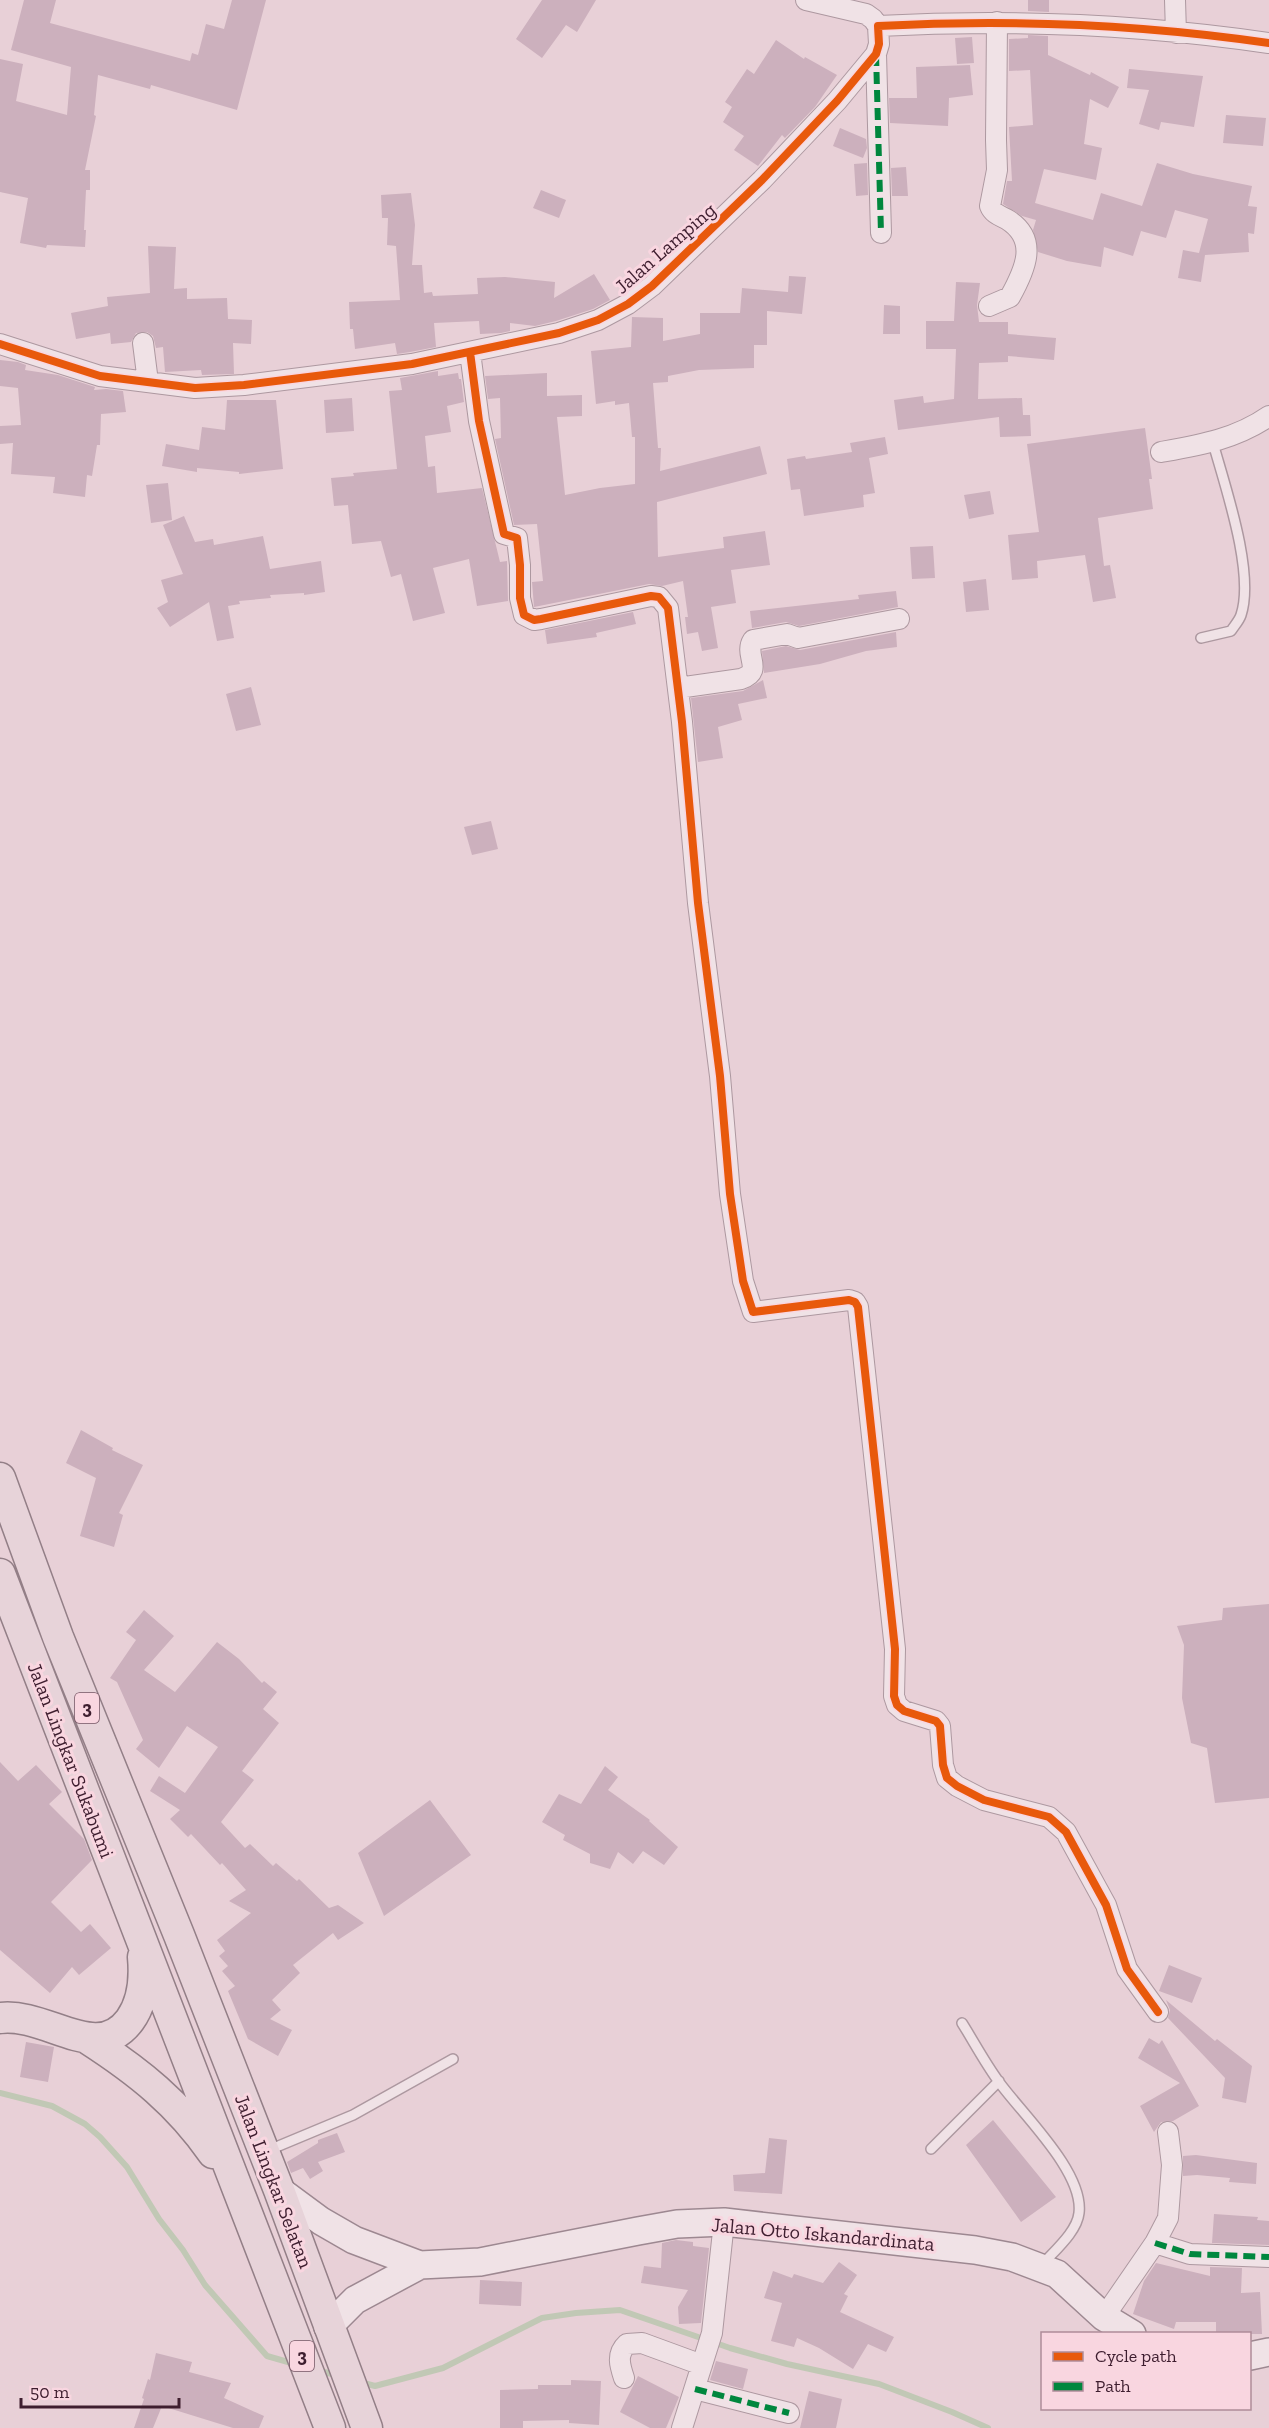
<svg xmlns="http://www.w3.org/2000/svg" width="1269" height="2428" font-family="'Zilla Slab',serif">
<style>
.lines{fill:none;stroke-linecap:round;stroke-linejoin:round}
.stream{stroke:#c1c8b5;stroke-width:6}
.building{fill:#ccb0bd}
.lane-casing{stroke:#ad98a0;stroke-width:12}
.street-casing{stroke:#ad98a0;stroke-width:22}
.secondary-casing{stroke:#9d8891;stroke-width:30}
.primary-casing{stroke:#937f87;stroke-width:33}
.lane{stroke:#f0e2e6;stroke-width:9}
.street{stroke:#f0e2e6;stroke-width:20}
.secondary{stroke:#f0e2e6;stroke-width:27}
.primary{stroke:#e7d3d9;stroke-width:30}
.quiet{stroke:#00873e;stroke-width:6;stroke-dasharray:12 6;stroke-linecap:butt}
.cycleway-casing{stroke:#f9d6e0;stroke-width:11}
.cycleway{stroke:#e8590c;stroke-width:8}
.labels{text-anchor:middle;stroke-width:6;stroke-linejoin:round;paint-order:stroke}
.shield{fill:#f9d6e0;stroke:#765564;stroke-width:1.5}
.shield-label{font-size:18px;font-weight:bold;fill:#3e1e2f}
.street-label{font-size:20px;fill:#3e1e2f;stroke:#f9d6e0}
</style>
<rect width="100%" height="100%" fill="#e8d0d7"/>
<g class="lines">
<!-- stream -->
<path class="stream" d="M0 2093 52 2106 85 2124 100 2137 127 2167 159 2219 183 2250 205 2285 267 2356 295 2364
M317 2370 339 2376
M360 2382 375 2386 443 2368 542 2318 576 2313 620 2310 730 2348 787 2364 879 2384 952 2412 988 2428"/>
</g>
<!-- building -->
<path class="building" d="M24 0H56L50 23 190 61 192 53 198 55 206 24 224 29 232 0H266L237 110 151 85 150 89 98 75 94 115 96 116 85 170H90V190H86L84 230H86L85 247 47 245 46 248 20 243 28 198 0 192V59L23 64 16 101 67 115 71 67 11 50Z
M542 0H596L577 32 566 25 542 58 516 39Z
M1028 0H1049V12L1028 11Z
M1028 35 1048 36V55L1090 75 1091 72 1119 87 1108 108 1090 99 1084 144 1102 148 1096 180 1044 169 1035 203 1093 220 1101 193 1142 206 1157 163 1193 174 1252 186 1248 206 1257 207 1254 234 1248 233 1249 252 1205 255 1201 282 1178 278 1183 250 1199 253 1208 219 1175 210 1166 238 1141 231 1133 256 1104 247 1101 267 1067 261 1038 252 1033 230 1036 220 1022 216 1003 204 1007 181H1012L1009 127 1033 125 1030 70 1009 71V39L1028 38Z
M972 37 974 63 957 64 955 38Z
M776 40 804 59 805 57 837 75 815 107 785 138 782 135 758 166 734 150 744 136 723 122 732 107 725 102 747 69 754 74Z
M970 65 973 95 949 98 948 126 890 123 889 98H917L916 67Z
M1129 69 1203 76 1194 127 1161 122 1159 130 1139 124 1149 90 1127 88Z
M1226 115 1266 118 1263 146 1223 143Z
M840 128 866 139 867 148 863 158 833 146Z
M867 163 868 195 856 196 854 164Z
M906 167 908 196H892L891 168Z
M541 190 566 200 559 218 533 208Z
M411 193 415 225 412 265H422L424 293 432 292 433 296 478 294 477 278 505 277 555 282 554 298 594 274 610 300 593 309 556 321 535 326 510 323V331L501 333 480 334 479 321 434 323 436 347 410 352 397 354 395 343 355 349 353 329H350L349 302 400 300 396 246 387 245 388 218H382L381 195Z
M148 246 176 247 174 289 187 288V299L227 298 228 319 252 320 251 344 233 343 234 374 202 375 201 370 165 372 163 347 156 348 153 336 147 332 136 333 131 342 111 344 110 333 76 339 71 313 108 306 107 297 150 293Z
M789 276 806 277 802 314 767 311V345H754V368L699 370 668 376V382L653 383 658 448H661L660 471 760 446 767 474 657 502 658 557 724 548 723 537 765 531 770 565 731 570 736 603 711 607 718 648 702 651 698 632 687 634 685 617H688L683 581 662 586 649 584 534 607 532 582 543 581 537 524 514 525 495 439 501 438 500 398 488 399 485 376 547 373V396L582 395V416L557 417 565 495 600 488 635 484V437H632L629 403 615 405V401L596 404 591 351 631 347 632 317 663 318V341L700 334V313H740L742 288 788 292Z
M956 282 980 283 977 305 979 322H1008V334L1056 338 1054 360 1008 356V362L979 363 978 399 1022 398 1023 415H1030L1031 436 1000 437 999 417 898 430 894 400 923 396 924 403 954 399 956 349H926V321H954Z
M884 305 900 306V334H883Z
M0 360 18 362 26 365 25 370 58 375 95 387 94 390 106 389 123 391 126 412 101 414 100 445H97L92 476 87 475 85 497 53 493 55 477 11 474 13 443 0 444V426L21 425 18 388 0 386Z
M438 371V376L458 373 459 379H461L464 402 447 406 451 432 425 436 428 467 435 466 437 493 482 488 500 562 507 561 508 601 477 606 469 559 433 568 445 613 413 621 401 574 391 577 381 541 352 544 348 505 334 506 331 478 354 476 353 473 397 469 389 391 402 390 400 378Z
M352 398 354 431 326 433 324 400Z
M227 400H276L283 469 239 474V472L197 468V472L162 466 166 444 199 450 202 427 225 430Z
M1145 428 1152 479H1149L1153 509 1098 518 1104 566 1110 565 1116 598 1093 602 1085 555 1037 561 1038 578 1012 580 1008 535 1039 532 1027 444Z
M885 437 888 454 869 458 875 493 863 495 864 507 804 516 800 489 791 490 787 459 805 456 806 459 852 452 850 443Z
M168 483 172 520 151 523 146 485Z
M990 491 994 514 969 519 964 495Z
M184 516 195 542 213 539 214 545 263 536 270 569 321 561 325 592 304 595V593L270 595 271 598 239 601 240 604 228 606 234 638 217 641 209 602 170 627 157 608 168 602 161 580 183 574 163 525Z
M933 546 935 578 912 579 910 547Z
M986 579 989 610 966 612 963 582Z
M896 591 898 607 799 626 786 622 752 628 750 611 859 599 858 595Z
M633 612 636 624 596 633 597 637 547 644 545 630Z
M896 632 897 647 866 651 820 664 764 673 762 651 786 646 800 650Z
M763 680 767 698 738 704 742 720 718 727 723 758 698 762 691 698 743 691Z
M251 687 261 725 236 731 226 694Z
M491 821 498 849 472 855 464 827Z
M81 1430 113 1448 112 1450 143 1465 119 1513 123 1515 114 1547 80 1536 96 1478 66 1463Z
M1269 1604V1798L1215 1803 1207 1748 1191 1743 1182 1698 1184 1645 1177 1626 1222 1620 1223 1608Z
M144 1610 174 1636 144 1670 175 1692 217 1642 239 1659 262 1683 264 1681 277 1692 263 1709 279 1723 242 1771 254 1780 221 1822 245 1848 250 1844 273 1866 276 1863 297 1881 299 1879 329 1908 338 1905 364 1923 338 1940 333 1933 293 1965 300 1973 272 2000 281 2010 270 2019 292 2030 278 2056 248 2039 228 1991 235 1986 222 1971 228 1966 219 1956 225 1951 217 1940 251 1913 229 1901 246 1890 222 1863 220 1865 191 1834 188 1837 170 1819 180 1810 150 1791 159 1776 185 1793 218 1747 187 1726 159 1768 136 1749 143 1740 117 1682 110 1678 136 1640 126 1632Z
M0 1762 18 1781 36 1765 62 1792 49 1804 84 1839 92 1860 51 1902 81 1932 90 1924 111 1948 79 1975 72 1967 50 1993 0 1950Z
M605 1766 618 1777 608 1790 650 1820 649 1821 678 1847 664 1865 643 1851 633 1864 618 1852 610 1869 590 1863V1854L563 1840 565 1835 542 1822 559 1794 581 1804Z
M430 1800 471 1855 384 1916 358 1853Z
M1169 1965 1202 1978 1192 2003 1159 1991Z
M1166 2000 1215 2041 1217 2039 1252 2066 1246 2103 1222 2098 1225 2078 1168 2018 1170 2010Z
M1149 2038 1159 2044 1162 2040 1199 2106 1173 2121 1161 2122 1154 2132 1140 2106 1180 2083 1138 2058Z
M26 2042 54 2047 48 2082 20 2077Z
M993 2120 1056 2197 1021 2222 966 2145Z
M337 2133 345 2152 318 2162 323 2171 310 2179 303 2168 291 2173 287 2162 318 2143V2140Z
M769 2138 787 2140 782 2194 734 2191 733 2175 765 2173Z
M1196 2155 1257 2163 1256 2184 1229 2182 1230 2178 1197 2175 1183 2176V2156Z
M1214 2214 1258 2217 1257 2220 1269 2221V2245L1212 2243Z
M676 2240 693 2242V2246L709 2248 701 2323 679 2324 678 2307 688 2290 641 2283 644 2266 661 2268 662 2243Z
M839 2262 857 2275 844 2294 848 2296 840 2312 894 2337 886 2352 868 2344 853 2369 819 2348 797 2338 794 2347 771 2341 782 2303 764 2298 773 2271 792 2278 794 2274 823 2283Z
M1156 2263 1210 2276V2267L1242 2268 1241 2293 1260 2292 1262 2334H1216V2322H1176L1174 2329 1133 2314 1144 2281Z
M480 2280 522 2282 521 2306 479 2304Z
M156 2353 192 2362 189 2372 231 2383 224 2398 264 2416 259 2428H233L162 2406 153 2428H134L144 2399 142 2398 148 2379 150 2380Z
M716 2361 748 2369 743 2389 710 2380Z
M638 2376 679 2397 666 2428H650L620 2412Z
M571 2380 601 2381 599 2425 569 2423V2420L523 2421V2428H500V2390L538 2389V2385H571Z
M809 2391 842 2399 836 2428H800Z"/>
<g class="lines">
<!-- lane casing -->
<g class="lane-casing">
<path id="lane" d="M1201 638 1231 631C1234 626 1239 621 1241 615 1255 573 1225 486 1213 443
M962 2023C974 2042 985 2063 999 2082 1022 2114 1084 2172 1079 2213 1077 2232 1054 2251 1042 2265
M931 2149 999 2081
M269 2150 353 2115 453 2059"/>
</g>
<!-- street casing -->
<g class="street-casing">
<path id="street" d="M806 0 866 14 873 19 878 26
M1175 0 1176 33
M876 54 881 233
M989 306 1010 297C1025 270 1039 240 1008 220 1001 216 993 214 990 206L997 170 996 140 997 22
M143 343 148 382
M0 344 100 376 195 388 244 385 412 364 559 333 598 320 628 304 652 286 762 180 837 101 876 54 879 44 878 26C1009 19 1139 24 1269 43
M470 352 479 421 504 534 517 538 520 565V598L524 615 534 620 541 619 651 596 659 597 668 608 682 722 698 903 720 1076 730 1194 743 1281 753 1312 849 1300 855 1302 858 1307 895 1649 894 1696 897 1705 904 1711 936 1721 940 1726 943 1765 947 1778 957 1786 984 1800 1049 1817 1066 1832 1106 1905 1127 1969 1158 2012
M1161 452C1200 445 1236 439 1269 416
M678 688 741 679C765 671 743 655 753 640L787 634 798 638 899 619
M1155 2243 1190 2254 1269 2257
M1104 2317 1155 2243 1168 2218 1172 2165 1168 2132
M624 2378C620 2366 616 2354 627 2344L642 2343 702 2365
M695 2389 789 2413
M682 2428 712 2333 724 2222"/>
</g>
<!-- secondary casing -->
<g class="secondary-casing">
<path id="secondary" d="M279 2190 321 2221 354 2240 420 2265 480 2262 638 2231 677 2224 724 2222 975 2250 1012 2257 1057 2274 1104 2317 1132 2334
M328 2327 355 2300 420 2265
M1250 2356 1269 2352"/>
</g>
<!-- primary casing -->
<g class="primary-casing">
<path id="primary" d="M0 1478 58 1637 179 1935 279 2190 367 2428
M0 1574 330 2428
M0 2018C47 2012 97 2065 130 2020 143 2002 145 1979 143 1957
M88 2039C139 2072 178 2103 213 2153"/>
</g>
<!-- lane -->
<use href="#lane" class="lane"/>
<!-- street -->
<use href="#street" class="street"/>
<!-- secondary -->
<use href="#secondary" class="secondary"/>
<!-- primary -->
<use href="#primary" class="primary"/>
<!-- quiet -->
<path class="quiet" d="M876 54 881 233
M1155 2243 1190 2254 1269 2257
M695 2389 789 2413"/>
<!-- cycleway casing -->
<g class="cycleway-casing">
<path id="cycleway" d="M0 344 100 376 195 388 244 385 412 364 559 333 598 320 628 304 652 286 762 180 837 101 876 54 879 44 878 26C1009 19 1139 24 1269 43
M470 352 479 421 504 534 517 538 520 565V598L524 615 534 620 541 619 651 596 659 597 668 608 682 722 698 903 720 1076 730 1194 743 1281 753 1312 849 1300 855 1302 858 1307 895 1649 894 1696 897 1705 904 1711 936 1721 940 1726 943 1765 947 1778 957 1786 984 1800 1049 1817 1066 1832 1106 1905 1127 1969 1158 2012"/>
</g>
<!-- cycleway -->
<use href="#cycleway" class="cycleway"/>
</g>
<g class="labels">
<!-- shield labels -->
<g class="shield">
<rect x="75" y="1693" width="24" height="30" rx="4.5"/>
<rect x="290" y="2341" width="24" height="30" rx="4.5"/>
</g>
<g class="shield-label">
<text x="87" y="1714">3</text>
<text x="302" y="2362">3</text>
</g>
<!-- street labels -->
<g class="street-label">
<text transform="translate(665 248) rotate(-41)" y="7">Jalan Lamping</text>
<text transform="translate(71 1760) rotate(69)" y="7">Jalan Lingkar Sukabumi</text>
<text transform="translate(274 2181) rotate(69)" y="7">Jalan Lingkar Selatan</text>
<text transform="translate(823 2234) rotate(5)" y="7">Jalan Otto Iskandardinata</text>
</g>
</g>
<!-- legend -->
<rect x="1041" y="2332" width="210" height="78" fill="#f9d6e0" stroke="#ae8c99" stroke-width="1.5"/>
<rect x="1053" y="2352" width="30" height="9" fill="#e8590c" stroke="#ae8c99" stroke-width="1.5"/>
<text x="1095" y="2362" font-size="18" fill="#3e1e2f">Cycle path</text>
<rect x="1053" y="2382" width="30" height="9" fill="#00873e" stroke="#ae8c99" stroke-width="1.5"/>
<text x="1095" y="2392" font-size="18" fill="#3e1e2f">Path</text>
<!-- scale -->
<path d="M21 2398v9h158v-9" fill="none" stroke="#3e1e2f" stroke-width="3"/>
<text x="30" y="2398" font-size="18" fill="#3e1e2f" stroke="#f9d6e0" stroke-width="4.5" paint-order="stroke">50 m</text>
</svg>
